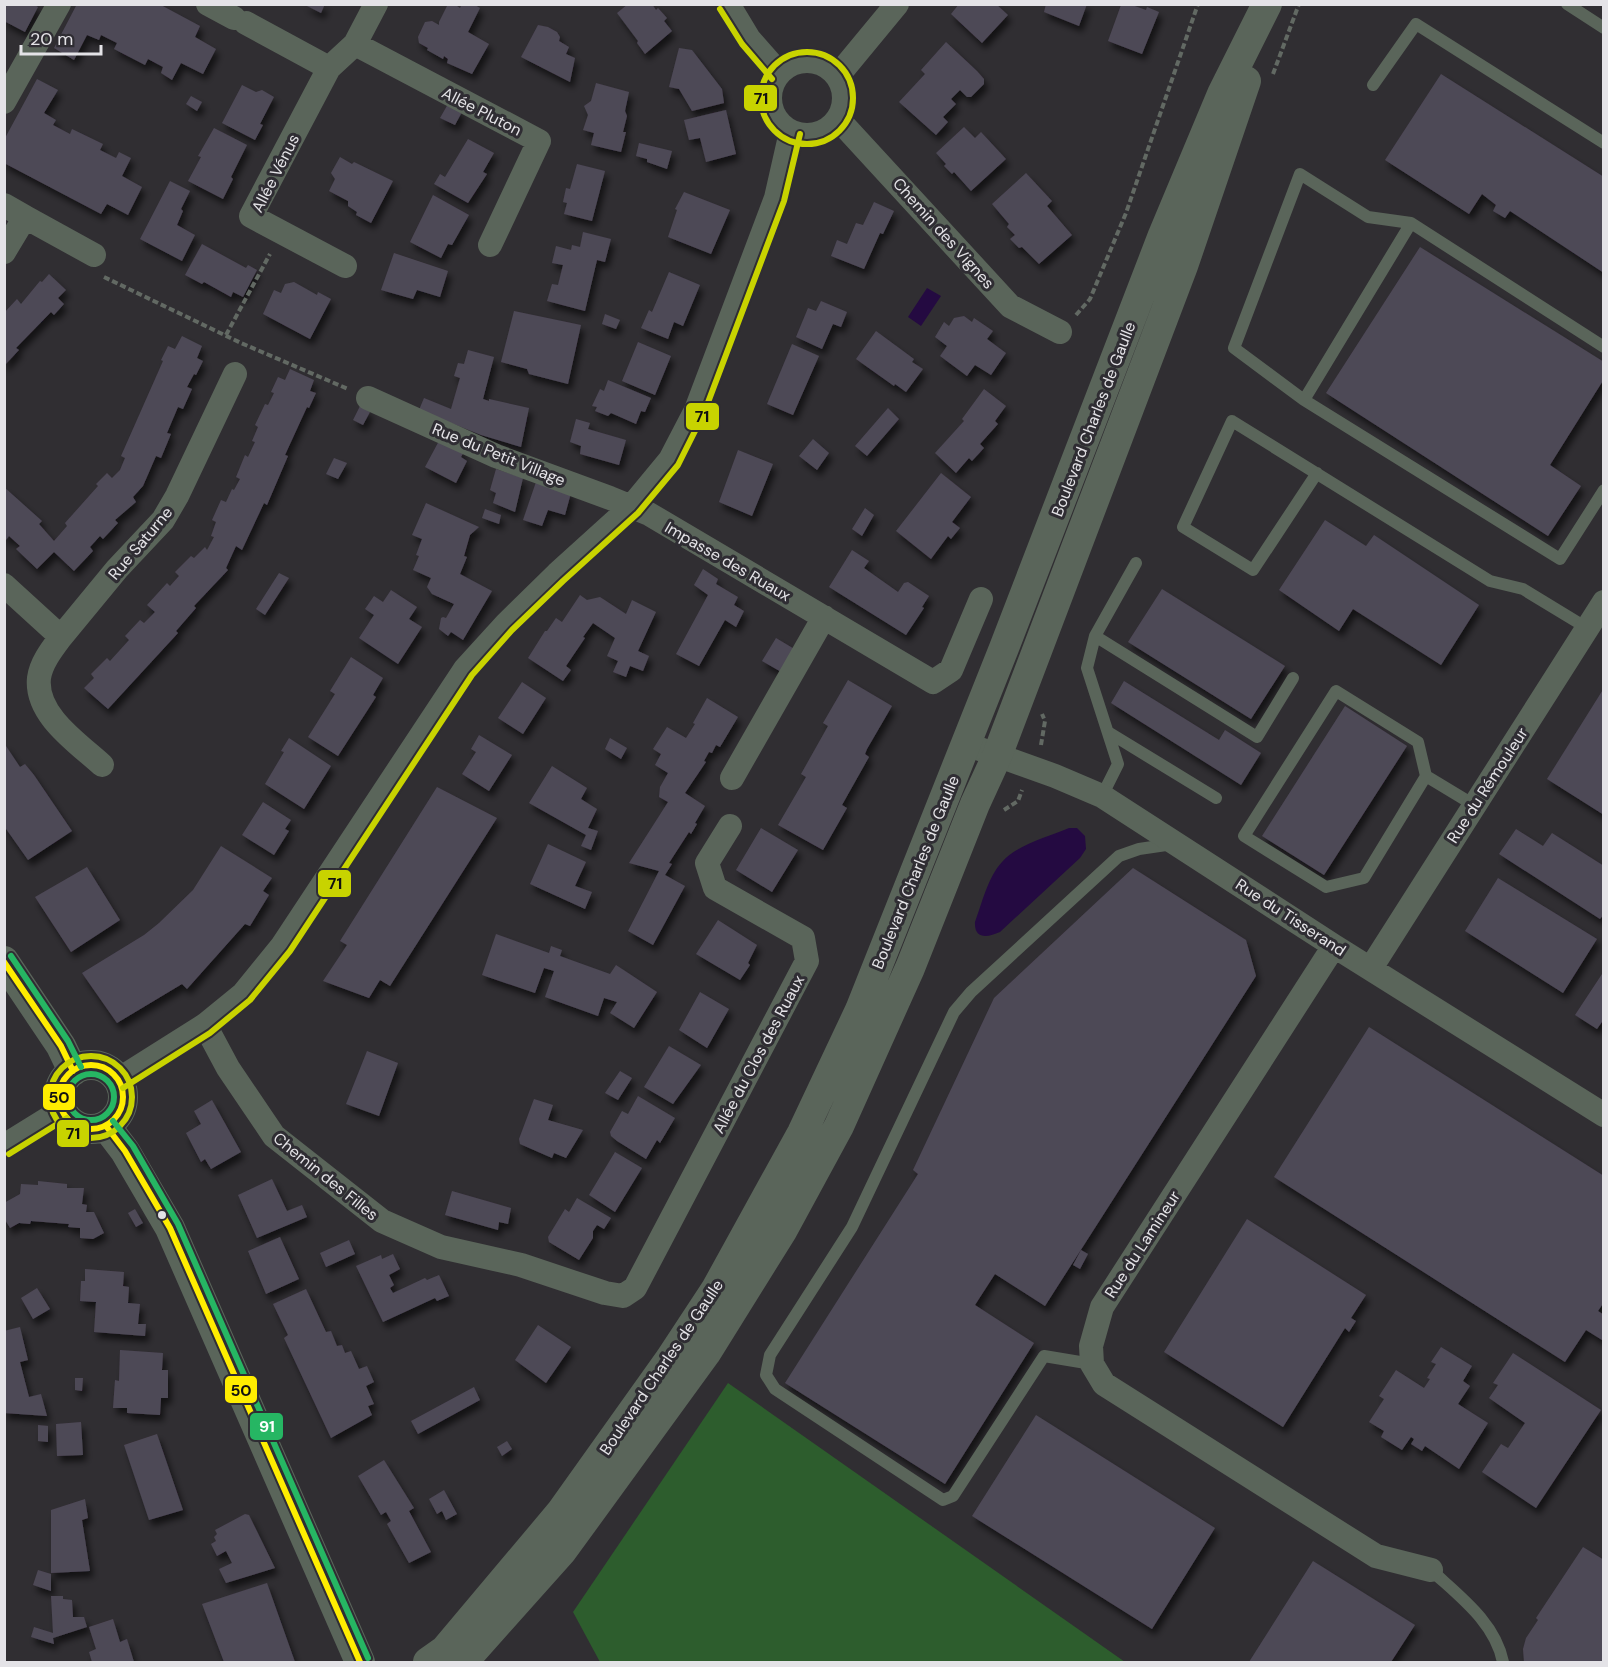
<svg xmlns="http://www.w3.org/2000/svg" width="1608" height="1667" font-family="'DM Sans',sans-serif">
<style>
.forest{fill:#2d5d2d}
.water{fill:#240a41}
.building{fill:#4e4857;filter:url(#shadow)}
.lines{fill:none;stroke-linecap:round;stroke-linejoin:round}
.path{stroke:#626963;stroke-width:4;stroke-dasharray:6 3;stroke-linecap:butt}
.service{stroke:#5a655a;stroke-width:12}
.minor{stroke:#5a655a;stroke-width:24}
.tertiary{stroke:#5a655a;stroke-width:30}
.bus-1-casing{stroke:#2f2d33;stroke-width:10}
.bus-2-casing{stroke:#2f2d33;stroke-width:10}
.bus-3-casing{stroke:#2f2d33;stroke-width:10}
.bus-1{stroke:#ffed00;stroke-width:6}
.bus-2{stroke:#c8d300;stroke-width:6}
.bus-3{stroke:#26b663;stroke-width:6}
.bus-dot{fill:#e4e3e7;stroke:#2f2d33;stroke-width:2}
.labels{text-anchor:middle;stroke-width:6;stroke-linejoin:round;paint-order:stroke}
.street-label{font-size:16px;fill:#e4e3e7;stroke:#2f2d33}
.line-badge{stroke:#2f2d33;stroke-width:2}
.badge-label{font-size:16px;text-anchor:middle;font-weight:bold;fill:#fff}
.pale-badge-label{font-size:16px;text-anchor:middle;font-weight:bold;fill:#111}
</style>
<defs>
<filter id="shadow"><feDropShadow dx="3.5" dy="6" stdDeviation="3" flood-color="#0009"/></filter>
</defs>
<rect width="100%" height="100%" fill="#302e32"/>
<!-- forest -->
<path class="forest" d="M728 1383 1125 1662H600L573 1612Z"/>
<!-- water -->
<path class="water" d="M927 288 941 296 921 326 908 317Z
M1069 828H1077L1085 836 1086 849 1080 858 1000 932C987 938 974 939 975 922 982 903 988 877 1002 862 1018 844 1048 837 1069 828Z"/>
<!-- building -->
<path class="building" d="M4 4H33L38 7 25 32 4 21Z
M77 4H159L200 26 195 37 216 49 203 74 181 63 172 80 161 73 163 67 148 59 145 65 114 49 117 43 101 35 99 40 87 35 74 60 54 48Z
M303 4H325L321 13Z
M448 4H454L460 8 462 4H473L480 8 468 32 489 44 472 74 447 63 448 59 444 56 443 59 427 50 428 48 419 43 418 37 425 22 432 21 439 25V22Z
M628 4H652L656 10 658 8 667 18 664 21 672 31 645 54 637 43 638 41 617 13Z
M959 4H996L1008 15 982 43 951 14Z
M1046 4H1087L1079 26 1044 12Z
M1121 5H1132L1146 10 1147 7 1159 12 1142 54 1108 41Z
M538 25 548 27 557 32 560 37 559 41 569 47 566 54 575 58 570 82 521 57Z
M946 42 977 71 984 79V84L971 97H967L960 90 951 99 956 104 943 117 948 122 936 135 899 102 925 74 921 70Z
M679 48 692 50 722 89 724 103 692 111 679 89 669 87Z
M1441 74 1604 177V273L1510 211 1505 218 1493 211 1496 205 1482 194 1469 214 1385 160Z
M37 79 58 90 44 113 56 120 53 125 70 134 72 129 103 144 100 150 116 158 119 152 131 158 122 176 142 187 128 215 107 204 101 214 4 163V140Z
M596 83 629 92 625 111 627 116 623 132H626L621 152 591 145 594 133 583 130 588 115 584 106 591 101Z
M242 85 256 92 262 90 274 97 260 124 263 125 255 140 222 123Z
M191 96 202 102 197 111 186 104Z
M448 104 462 112 455 125 440 118Z
M726 110 736 154 706 162 700 138 689 140 684 120Z
M964 127 975 138 981 132 1006 159 971 191 954 172 952 174 944 166 946 164 936 153Z
M214 128 247 145 231 177 233 179 223 199 188 181 201 157 198 156Z
M468 139 494 153 483 172 487 174 468 203 434 184 440 174 445 177Z
M639 143 672 151 667 169 647 162V159L636 156Z
M340 157 352 164 354 162 393 181 371 223 356 215 357 212 348 206V201L329 191 335 179 331 173Z
M577 164 605 171 592 221 564 214 567 203 563 202 566 188 570 189Z
M1026 173 1052 201 1047 206 1072 235 1039 264 1022 247 1019 248 1010 239 1015 235 1007 227 1009 224 992 204Z
M170 181 190 191 181 209 183 211 177 225 195 235 182 261 140 239Z
M684 192 730 210 711 254 668 237 677 210 675 209Z
M433 195 469 215 452 245 448 244 441 258 410 242Z
M874 202 894 211 883 234 880 233 864 269 831 256 837 240 847 244 856 223 863 225Z
M583 232 611 239 605 262 597 260 585 311 547 301 552 284 558 285 563 265 552 263 556 246 571 250 572 245 580 247Z
M202 244 246 268 248 265 257 270 243 297 233 292 231 297 204 282 202 284 185 275Z
M1420 247 1604 362V379L1550 465 1581 486 1548 536 1326 393Z
M394 253 448 271 440 297 417 290 413 299 381 290Z
M669 272 700 285 683 326 674 322 668 339 641 328 649 310 652 312Z
M49 274 66 290 58 298 64 304 54 315 51 312 16 348 19 350 4 366V313L17 299 21 304 40 281 42 282Z
M294 282 317 295 318 292 331 299 310 339 263 314 274 290 281 293 285 284Z
M821 301 847 312 841 327 833 324 822 349 796 337 808 308 816 311Z
M514 311 581 325 568 384 529 374 527 369 501 362Z
M605 314 620 320 616 329 602 324Z
M964 316 972 322 974 318 993 331 987 339 1006 353 991 375 975 365 967 376 940 356 947 346 935 337 944 322 949 326 954 318Z
M876 331 914 359 912 362 923 369 906 392 895 384 894 386 856 359Z
M182 336 202 346 197 358 203 361 196 375 194 374 187 387 192 389 183 409 178 407 167 433 171 434 161 458 156 456 143 486 133 497 136 502 115 520 118 523 103 539 100 536 90 547 93 551 74 571 54 552 37 569 16 549 20 546 9 536 6 540 4 539V487L42 521 39 524 54 541 67 526 65 523 98 486 96 484 107 473 112 478 120 470 125 458 121 456 163 361 161 360 168 346 175 349Z
M638 342 671 356 655 395 622 381Z
M792 344 819 356 793 415 767 404Z
M468 350 494 357 483 399 489 401V399L529 408 521 447 481 435 419 410 424 398 451 409 460 378 454 376 458 363 464 364Z
M290 369 314 380 310 391 316 393 309 408 307 407 285 455 288 456 267 505 264 503 242 550 236 546 226 568 228 570 194 606 196 608 176 631 178 633 108 709 84 688 94 678 91 674 107 658 110 661 129 640 125 636 140 620 144 623 155 612 147 605 167 583 170 586 179 576 175 572 191 556 194 558 205 547 207 550 214 537 211 536 216 522 212 520 221 500 226 502 232 489 234 490 240 479 236 477 245 455 248 457 255 442 252 441 258 427 255 425 265 404 268 405 274 393 271 392 278 377 285 380Z
M608 380 651 398 645 412 641 411 636 424 611 413 608 416 595 411 597 407 592 406 600 389 604 391Z
M984 389 1006 406 995 421 998 424 980 444 984 448 972 461 969 458 956 473 935 453 964 421 962 419Z
M360 406 370 412 363 425 353 420Z
M888 408 899 419 867 456 855 446Z
M576 419 590 423 588 429 626 440 619 465 580 454 581 446 570 442Z
M440 439 464 452 461 457 467 461 456 483 425 467Z
M813 439 829 453 817 470 799 456Z
M738 450 773 464 752 516 719 502Z
M334 458 347 463 338 479 326 474Z
M496 469 523 478 515 512 493 503 496 493 490 490Z
M941 473 971 497 952 522 960 528 951 539 948 536 931 559 896 531Z
M536 482 571 493 565 515 548 510 542 526 523 520Z
M426 503 479 527 470 535 464 556 467 557 460 574 492 591 463 640 451 632 448 636 439 629 441 618 443 617 446 618 454 604 432 594 427 587 431 578 413 570 419 556 416 555 422 539 412 535Z
M865 508 874 515 862 536 852 529Z
M485 509 501 515 499 524 482 518Z
M1325 520 1366 546 1374 535 1479 605 1441 665 1353 609 1339 631 1279 590Z
M852 550 869 561 864 568 898 592 904 583 908 582 929 596 922 607 924 608 906 635 829 587Z
M703 569 718 579 716 584 738 597 734 605 744 611 736 627 725 620 699 666 676 654 708 595 694 585Z
M279 573 289 578 265 615 256 609Z
M1162 589 1285 666 1251 719 1128 642Z
M391 590 417 607 409 619 422 627 398 664 359 638 374 615 365 609 374 596 383 602Z
M580 595 587 600 600 597 626 614 632 600 656 612 638 651 649 656 643 671 630 666 626 677 613 672 618 661 607 656 615 638 593 623 583 637 585 638 566 666 571 670 563 681 528 658 545 631H547L556 618 562 622Z
M776 638 796 650 783 673 762 661Z
M351 657 383 678 373 695 376 697 338 756 308 737 335 694 330 691Z
M848 680 892 706 867 749 865 754 869 757 842 805 847 808 823 850 778 825 806 777 801 774 828 726 823 723Z
M1124 681 1219 740 1225 730 1261 753 1241 785 1111 703Z
M522 682 546 698 523 734 498 718Z
M1604 688V815L1547 779Z
M707 698 738 717 720 747 716 745 712 753 709 752 704 761 706 762 685 793 705 806 695 823 697 824 691 834 689 832 669 863 672 864 665 875 685 886 653 945 628 931 659 871 629 863 668 802 659 797 660 787 668 773 655 765 661 754 653 749 667 727 686 738 695 724 693 723Z
M1345 706 1407 746 1324 875 1262 836Z
M479 735 512 755 489 791 462 774 476 752 471 749Z
M289 738 331 766 304 809 265 784 284 752 281 751Z
M610 738 627 748 621 759 605 749Z
M4 743 20 767 25 764 34 775 72 831 28 860 4 826Z
M552 766 587 788 581 799 597 809 588 828 598 831 591 850 581 846 586 835 529 803Z
M437 787 497 818 390 986 380 980 369 998 323 981 347 945 340 941Z
M263 802 291 820 285 829 289 831 274 855 242 835Z
M761 828 798 850 772 892 736 870Z
M1516 829 1543 846 1552 833 1604 866V914L1600 919 1499 854Z
M548 844 586 862 575 886 592 892 585 909 530 884Z
M221 846 272 878 263 891 269 895 250 926 245 924 187 989 182 984 117 1023 82 973 144 935 159 923 193 890Z
M87 867 120 920 71 952 35 897Z
M1133 868 1246 940 1256 976 1045 1306 995 1274 975 1305 1034 1343 945 1484 785 1383 918 1174 913 1170 994 998Z
M1498 878 1597 939 1563 993 1465 931Z
M718 920 757 945 748 963 750 965 740 980 696 954Z
M496 934 549 953 551 946 562 950 560 956 610 974 616 965 657 992 634 1028 610 1013 617 1002 604 998 598 1016 545 997 554 971 544 968 535 993 482 975Z
M1604 971V1019L1597 1029 1575 1015Z
M700 992 729 1009 707 1048 679 1030Z
M1369 1027 1604 1176V1302L1598 1311 1604 1315V1337L1602 1340 1586 1330 1565 1362 1274 1177Z
M669 1046 701 1065 673 1104 644 1087Z
M367 1051 398 1063 379 1116 346 1104Z
M620 1071 632 1078 618 1100 605 1093Z
M638 1096 675 1118 660 1143 657 1140 646 1159 617 1141 611 1136 610 1132 622 1111 628 1114Z
M534 1099 553 1105 548 1120 583 1130 566 1158 554 1153 552 1158 520 1144 519 1139Z
M212 1100 241 1152 211 1169 205 1159 201 1162 186 1133 201 1124 194 1111Z
M615 1152 642 1168 615 1212 589 1195Z
M272 1179 287 1211 302 1205 307 1217 257 1238 238 1195Z
M38 1181 67 1184V1188H84L82 1204 87 1205 86 1212H94L104 1233 93 1239 80 1238V1228L68 1227 69 1224 31 1221 30 1224 19 1223 10 1228 4 1218V1203L20 1194 21 1184 38 1185Z
M452 1191 511 1208 508 1224 499 1222 498 1230 445 1215Z
M577 1198 611 1218 604 1229 597 1225 593 1231V1238L579 1260 549 1242 548 1237 565 1209 569 1212Z
M135 1209 143 1223 136 1227 128 1213Z
M1247 1219 1366 1295 1351 1318 1356 1321 1349 1332 1345 1328 1283 1427 1164 1352Z
M280 1237 299 1279 266 1294 248 1251Z
M349 1240 355 1254 326 1267 320 1253Z
M1081 1250 1088 1254 1080 1269 1073 1265Z
M393 1254 400 1269 389 1275 394 1285 390 1288 393 1293 425 1278 427 1280 439 1275 449 1296 437 1301 435 1298 383 1322 356 1266 381 1255 382 1259Z
M85 1269 124 1272 123 1286 129 1287 128 1303 140 1304 138 1324H146L145 1336 94 1332 96 1302 80 1301 81 1281H85Z
M37 1288 50 1309 33 1319 21 1298Z
M306 1289 326 1332 331 1331 337 1346 342 1345 345 1353 351 1351 359 1369 367 1366 374 1382 366 1386 374 1404 368 1406 372 1415 331 1438 284 1338 288 1335 273 1304Z
M538 1325 571 1347 546 1383 515 1360Z
M20 1327 28 1360 20 1362 29 1397 41 1394 47 1416 4 1413V1331Z
M1441 1347 1472 1366 1463 1381 1470 1386 1458 1404 1488 1423 1459 1469 1425 1446 1422 1451 1411 1444 1414 1439 1411 1437 1402 1450 1381 1437 1384 1431 1369 1422 1384 1399 1379 1396 1396 1370 1424 1388 1430 1379 1427 1378 1436 1364 1431 1362Z
M120 1350 163 1353 162 1370H168V1398H161L160 1415 127 1413V1408H113L115 1380 119 1381Z
M1513 1353 1601 1410 1536 1508 1482 1472 1501 1444 1508 1448 1525 1423 1489 1398 1498 1385 1493 1383Z
M75 1378H83L82 1391 75 1390Z
M474 1387 480 1400 418 1434 411 1421Z
M1036 1415 1215 1528 1152 1629 972 1516Z
M81 1422 83 1455 57 1456 56 1424Z
M38 1425 48 1426V1442L38 1441Z
M157 1434 183 1510 149 1520 124 1445Z
M507 1441 512 1449 502 1456 497 1447Z
M384 1460 414 1508 409 1511 431 1552 409 1563 387 1524 391 1521 386 1512 381 1515 358 1476Z
M444 1490 457 1514 446 1520 442 1511 437 1514 429 1499Z
M85 1499 88 1518 82 1520 90 1571 51 1573V1510Z
M245 1514 249 1515 275 1568 226 1583 219 1569 232 1563 226 1551 217 1556 211 1544 216 1541 214 1537 217 1534 215 1530Z
M1583 1547 1604 1560V1662H1524L1523 1649 1526 1638 1538 1620 1536 1618Z
M1313 1561 1415 1625 1391 1662H1249Z
M38 1570 51 1574V1591L33 1585Z
M267 1583 295 1662H224L202 1604Z
M51 1596H63V1599L72 1600 73 1617H84L87 1627 53 1638 54 1644 31 1637 34 1627 53 1633Z
M113 1619 120 1642 127 1639 134 1662H92L89 1652 96 1649 89 1627Z"/>
<g class="lines">
<!-- path -->
<path class="path" d="M1273 74 1299 4
M104 277 241 343 348 389
M1076 315 1090 299 1126 213 1198 4
M226 335 270 254
M1041 745 1045 721 1042 714
M1004 810 1018 801 1022 790"/>
<!-- service -->
<path class="service" d="M1567 4 1604 28
M1373 85 1416 24 1604 143
M1604 347 1411 223 1304 400 1560 559 1604 490
M1304 400 1234 348 1300 174 1368 217 1411 223
M1317 473 1253 570 1183 527 1232 421 1490 581 1523 589 1587 628
M1095 636 1257 737 1293 678
M1108 732 1216 798
M1426 776 1418 742 1336 691 1244 836 1326 887 1364 878 1426 776 1474 805
M1102 796 1118 764 1087 668 1095 636 1136 563
M1092 1364 1044 1356 953 1496 943 1500 775 1389 766 1375 770 1355 852 1227 954 1012 971 992 1119 856 1139 849 1173 844
M1431 1570C1459 1596 1495 1622 1503 1662"/>
<!-- minor -->
<path class="minor" d="M208 4 234 18
M728 4 749 39 779 73
M246 23 329 68
M355 44 539 141 490 245
M770 98a37 37 0 1 1 74 0a37 37 0 1 1-74 0Z
M836 75 845 67 897 4
M4 102 59 4
M838 119 1010 306 1060 332
M4 205 25 217
M4 252 25 217 94 255
M345 266 251 216 329 68 355 44 376 4
M368 398 496 456 610 498 649 514 933 682 951 670 981 599
M4 585 61 637 117 569 163 520 177 496 235 374
M61 637C52 649 41 663 39 678 35 715 78 743 102 765
M966 744 1055 776 1102 796 1334 946 1604 1115
M732 778 824 617
M1334 946 1102 1307 1091 1346 1092 1364 1104 1384 1376 1556 1431 1570
M1371 968 1604 602
M205 1025 228 1068 274 1136 382 1221 441 1247 521 1265 605 1293 623 1296 635 1288 807 961 803 938 715 888 707 863 730 826
M118 1080 205 1025 243 994 282 946 465 669 506 624 557 574 632 506 670 460 696 410 776 198 791 132
M4 1146 62 1110"/>
<!-- tertiary -->
<path class="tertiary" d="M4 961 61 1046 73 1071
M59 1097a32 32 0 1 1 64 0a32 32 0 1 1-64 0Z
M106 1126 125 1151 170 1228 360 1662
M428 1662 445 1650 561 1512 670 1359 716 1289 802 1133 860 1010 1004 648 1163 235 1222 94 1267 4
M463 1662 562 1551 706 1353 782 1231 839 1126 910 968 975 804 997 756 1183 266 1246 81"/>
<!-- bus-1 casing -->
<g class="bus-1-casing">
<path id="bus-1" d="M4 962 61 1046 73 1071
M59 1097a32 32 0 1 1 64 0a32 32 0 1 1-64 0Z
M106 1126 125 1151 170 1228 360 1662"/>
</g>
<!-- bus-2 casing -->
<g class="bus-2-casing">
<path id="bus-2" d="M720 9 742 44 772 79
M761 98a46 46 0 1 1 92 0a46 46 0 1 1-92 0Z
M50 1097a41 41 0 1 1 82 0a41 41 0 1 1-82 0Z
M123 1088 210 1033 250 1000 290 951 472 675 512 630 563 581 638 513 678 465 704 413 784 201 800 134
M9 1154 67 1118"/>
</g>
<!-- bus-3 casing -->
<g class="bus-3-casing">
<path id="bus-3" d="M11 956 68 1041 81 1067
M68 1097a23 23 0 1 1 46 0a23 23 0 1 1-46 0Z
M113 1121 133 1146 178 1224 368 1658"/>
</g>
<!-- bus-1 -->
<use href="#bus-1" class="bus-1"/>
<!-- bus-2 -->
<use href="#bus-2" class="bus-2"/>
<!-- bus-3 -->
<use href="#bus-3" class="bus-3"/>
</g>
<!-- markers -->
<circle class="bus-dot" cx="162" cy="1215" r="5"/>
<g class="labels">
<!-- street labels -->
<g class="street-label">
<text transform="translate(482 111) rotate(27)" y="6">Allée Pluton</text>
<text transform="translate(275 173) rotate(-63)" y="6">Allée Vénus</text>
<text transform="translate(944 233) rotate(48)" y="6">Chemin des Vignes</text>
<text transform="translate(1093 419) rotate(-69)" y="6">Boulevard Charles de Gaulle</text>
<text transform="translate(499 454) rotate(22)" y="6">Rue du Petit Village</text>
<text transform="translate(140 543) rotate(-50)" y="6">Rue Saturne</text>
<text transform="translate(728 561) rotate(30)" y="6">Impasse des Ruaux</text>
<text transform="translate(1487 785) rotate(-57)" y="6">Rue du Rémouleur</text>
<text transform="translate(915 872) rotate(-68)" y="6">Boulevard Charles de Gaulle</text>
<text transform="translate(1291 917) rotate(33)" y="6">Rue du Tisserand</text>
<text transform="translate(758 1054) rotate(-62)" y="6">Allée du Clos des Ruaux</text>
<text transform="translate(326 1176) rotate(39)" y="6">Chemin des Filles</text>
<text transform="translate(1142 1244) rotate(-57)" y="6">Rue du Lamineur</text>
<text transform="translate(661 1367) rotate(-56)" y="6">Boulevard Charles de Gaulle</text>
</g>
</g>
<g class="line-badge">
<rect x="743" y="84" width="35" height="28" rx="6" fill="#c8d300"/>
<rect x="685" y="402" width="35" height="29" rx="6" fill="#c8d300"/>
<rect x="317" y="869" width="35" height="29" rx="6" fill="#c8d300"/>
<rect x="42" y="1083" width="34" height="28" rx="6" fill="#ffed00"/>
<rect x="56" y="1119" width="34" height="29" rx="6" fill="#c8d300"/>
<rect x="224" y="1375" width="34" height="29" rx="6" fill="#ffed00"/>
<rect x="249" y="1412" width="35" height="29" rx="6" fill="#26b663"/>
</g>
<g class="badge-label">
<text x="267" y="1432">91</text>
</g>
<g class="pale-badge-label">
<text x="761" y="104">71</text>
<text x="702" y="422">71</text>
<text x="335" y="889">71</text>
<text x="59" y="1103">50</text>
<text x="73" y="1139">71</text>
<text x="241" y="1396">50</text>
</g>
<!-- border -->
<rect width="1608" height="1667" fill="none" stroke="#e4e3e7" stroke-width="12"/>
<!-- scale -->
<path d="M21 45v9h80v-9" fill="none" stroke="#e4e3e7" stroke-width="3"/>
<text x="30" y="45" font-size="18" fill="#e4e3e7" stroke="#2f2d33" stroke-width="4.5" paint-order="stroke">20 m</text>
</svg>
